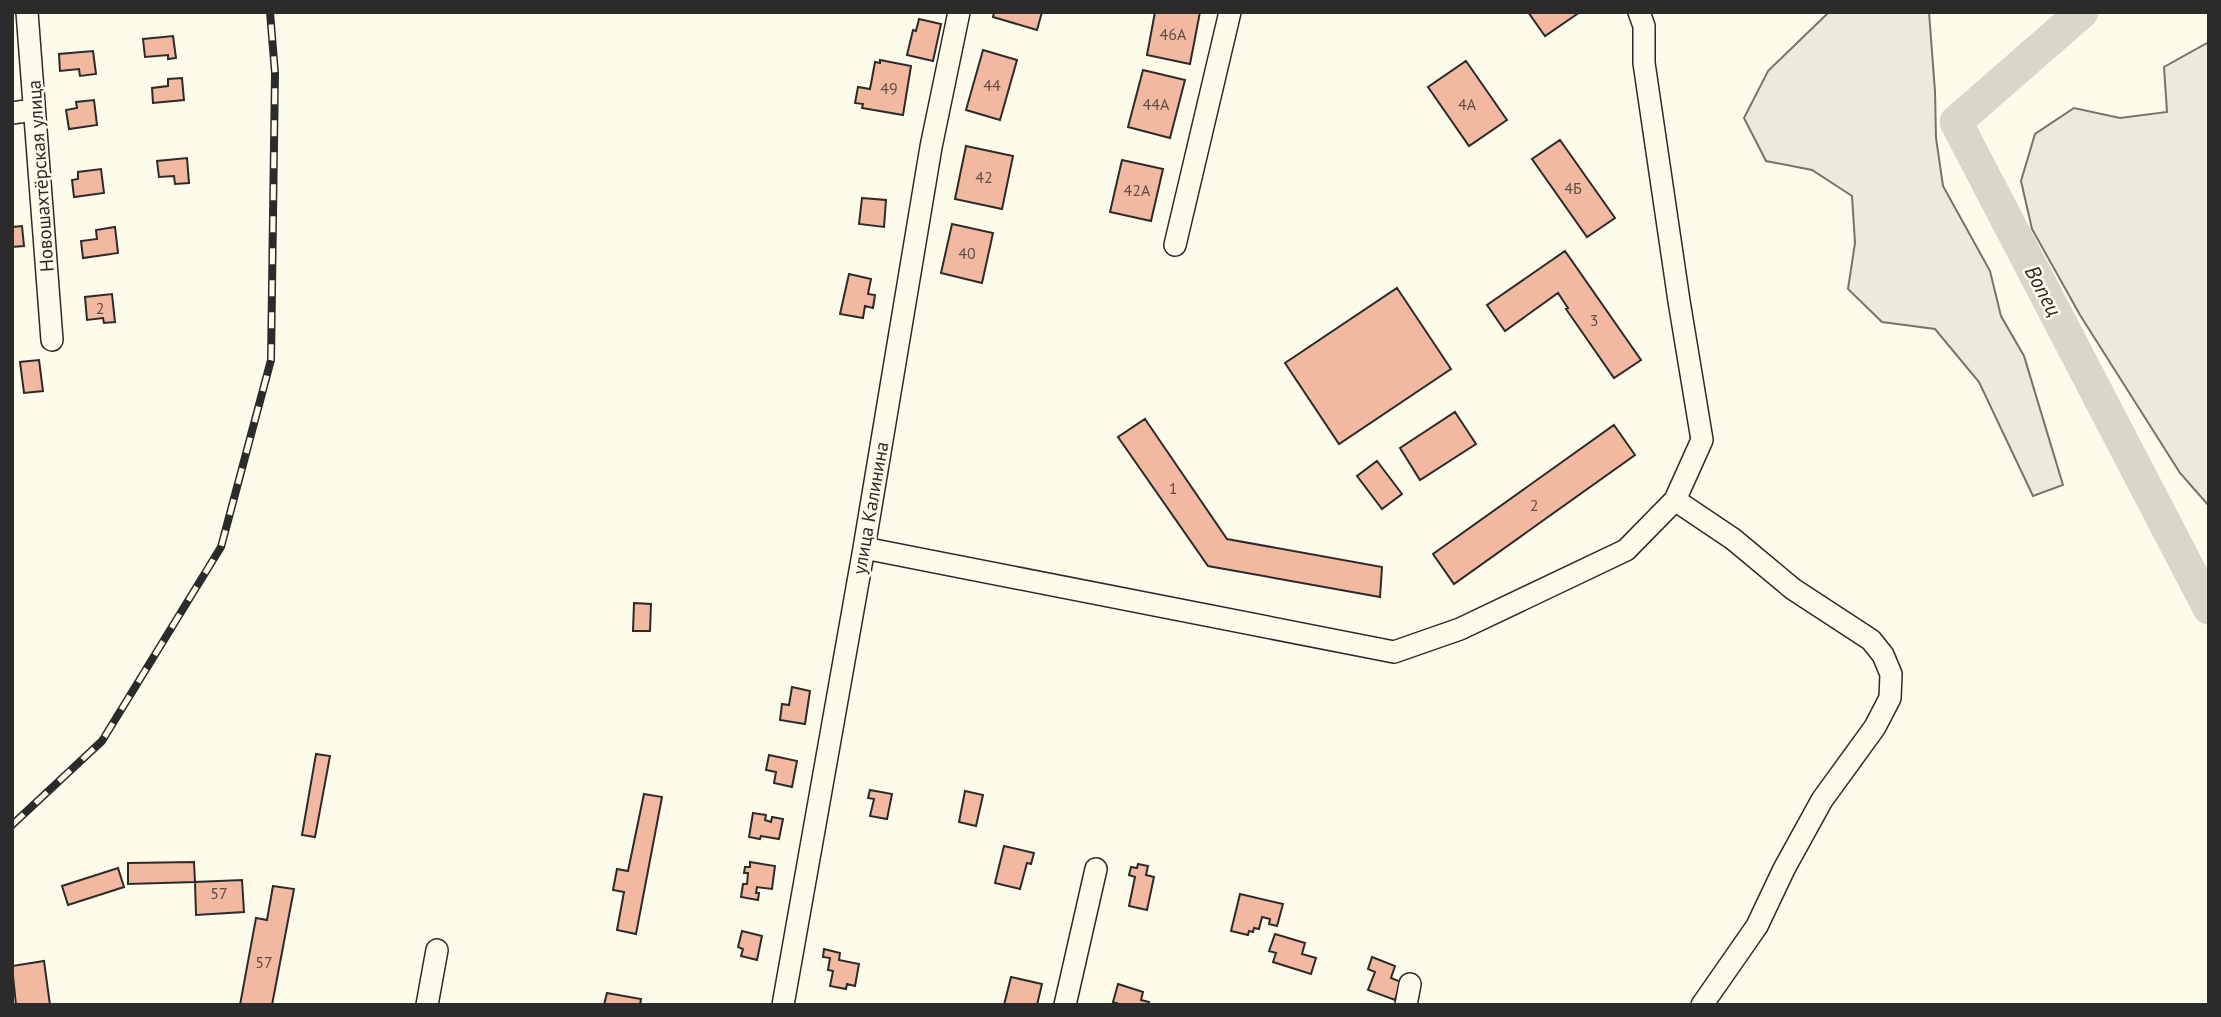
<svg xmlns="http://www.w3.org/2000/svg" width="2221" height="1017" font-family="'PT Sans',sans-serif">
<style>
.green{fill:#ecebdb;stroke:#74746e;stroke-width:2}
.lines{fill:none;stroke-linecap:round;stroke-linejoin:round}
.river{stroke:#d8d7c9;stroke-width:33}
.building{fill:#f2b8a0;stroke:#2b2b2b;stroke-width:2}
.minor-casing{stroke:#2b2b2b;stroke-width:24}
.minor{stroke:#fdfbea;stroke-width:21}
.rail-casing{stroke:#2b2b2b;stroke-width:8}
.rail{stroke:#fdfbea;stroke-width:5;stroke-dasharray:16;stroke-linecap:butt}
.labels{text-anchor:middle;stroke-width:5;stroke-linejoin:round;paint-order:stroke}
.number-label{font-size:16px;fill:#5d4e48}
.street-label{font-size:19px;fill:#2b2b2b;stroke:#fdfbea}
.water-label{font-size:21px;font-style:italic;fill:#2b2b2b;stroke:#fdfbea}
</style>
<rect width="100%" height="100%" fill="#fdfbea"/>
<!-- green -->
<path class="green" d="M1829 12H1929L1935 91 1936 138 1943 186 1990 271 2001 316 2024 356 2063 485 2033 496 1979 382 1935 329 1882 322 1848 289 1855 243 1852 196 1812 170 1766 161 1744 118 1768 71Z
M2209 42V506L2180 473 2080 315 2032 229 2021 181 2035 134 2074 108 2120 118 2167 112 2164 67Z"/>
<g class="lines">
<!-- river -->
<path class="river" d="M2082 12 1956 122 2209 608"/>
</g>
<!-- building -->
<path class="building" d="M994 12H1042L1037 30 993 17Z
M1155 12H1200L1190 64 1147 55Z
M1528 12H1580L1545 36Z
M919 19 941 24 933 61 907 55 913 30 916 31Z
M173 36 176 58 168 59V55L145 57 143 39Z
M983 50 1017 60 1000 120 966 110Z
M93 51 96 74 80 76 79 69 60 71 59 54Z
M880 60 911 66 903 115 862 108 863 104 855 103 858 87 870 89 875 62 880 63Z
M1466 61 1507 120 1469 146 1428 87Z
M1143 70 1185 80 1170 138 1128 127Z
M182 78 184 100 153 103 152 88 168 86V79Z
M94 100 97 125 69 129 66 110 77 108 76 102Z
M1560 140 1615 218 1587 237 1532 159Z
M966 146 1013 156 1002 209 955 199Z
M187 158 189 183 175 184 174 176 159 177 157 161Z
M1122 160 1163 169 1151 221 1110 212Z
M101 169 104 193 74 197 72 180 78 179V172Z
M862 198 886 200 884 227 859 224Z
M952 224 993 233 982 283 941 273Z
M22 226 24 246 12 247V227Z
M115 227 118 253 83 258 81 241 97 239 96 230Z
M1565 251 1641 360 1614 378 1566 309 1568 308 1558 293 1505 331 1487 305Z
M849 274 871 279 868 294 875 295 873 308 865 306 863 318 840 314Z
M1397 288 1451 369 1339 444 1285 363Z
M112 294 115 322 104 323 103 318 87 320 85 297Z
M39 360 43 391 24 393 20 362Z
M1455 412 1476 444 1420 480 1400 448Z
M1145 419 1227 539 1382 567 1380 597 1208 566 1118 437Z
M1614 425 1635 455 1454 584 1433 554Z
M1377 461 1402 494 1382 509 1357 476Z
M634 603 651 604 650 631H633Z
M792 687 810 691 805 724 780 720 782 704 789 705Z
M316 754 330 756 315 837 302 835Z
M769 755 797 761 792 787 774 783 776 772 766 770Z
M870 790 892 794 887 819 870 816 874 799 868 798Z
M965 791 983 795 976 826 959 822Z
M644 794 662 797 636 934 617 930 624 892 613 890 617 869 628 871Z
M753 813 766 815 765 820 771 822 772 817 783 819 779 839 761 836 760 839 749 837Z
M1004 846 1034 853 1031 864 1027 863 1020 889 995 883Z
M194 862 195 882 128 884V863Z
M750 862 775 866 772 889 757 887 756 893H759L758 900 741 897 743 884H747L748 873H744L745 867H750Z
M1138 864 1148 866 1146 875 1154 877 1147 910 1129 906 1135 877 1129 875 1131 867 1137 868Z
M118 868 124 887 68 905 62 886Z
M242 880 244 912 196 915 195 882Z
M273 886 294 889 272 1005H240L256 918 267 920Z
M1240 894 1283 904 1277 926 1269 924 1270 919 1262 917 1259 929 1254 928 1253 932 1249 931 1248 935 1231 931Z
M742 931 762 936 757 960 741 956 743 949 738 947Z
M1275 934 1305 943 1302 954 1316 958 1311 974 1273 962 1276 953 1269 951Z
M824 949 840 953 839 960 859 964 855 986 847 984 846 989 830 986 833 971 828 970 830 958 823 957Z
M1372 957 1395 966 1391 978 1401 982 1395 1000 1368 990 1375 972 1368 969Z
M44 961 50 1005H16L12 966Z
M1011 977 1042 984 1037 1005H1004Z
M1118 984 1143 992 1141 1000 1149 1002 1148 1005H1122L1113 1002Z
M607 993 641 999 640 1005H604Z"/>
<g class="lines">
<!-- minor casing -->
<g class="minor-casing">
<path id="minor" d="M27 12 52 340
M12 113 34 110
M1175 245 1230 12
M1675 500 1733 539 1793 589 1871 640 1883 655 1891 674 1890 698 1875 727 1822 800 1784 869 1757 926 1702 1005
M864 548 1394 652 1460 629 1626 550 1675 500 1702 440 1679 301 1644 63V26L1639 12
M427 1005 437 950
M783 1005 864 548 931 147 959 12
M1065 1005 1096 869
M1406 1005 1410 984"/>
</g>
<!-- minor -->
<use href="#minor" class="minor"/>
<!-- rail casing -->
<g class="rail-casing">
<path id="rail" d="M12 825 102 741 221 547 271 360 275 73 270 12"/>
</g>
<!-- rail -->
<use href="#rail" class="rail"/>
</g>
<g class="labels">
<!-- number labels -->
<g class="number-label">
<text x="1173" y="40">46А</text>
<text x="992" y="91">44</text>
<text x="889" y="94">49</text>
<text x="1156" y="110">44А</text>
<text x="1467" y="110">4А</text>
<text x="984" y="183">42</text>
<text x="1573" y="194">4Б</text>
<text x="1137" y="196">42А</text>
<text x="967" y="259">40</text>
<text x="100" y="314">2</text>
<text x="1594" y="326">3</text>
<text x="1173" y="494">1</text>
<text x="1534" y="511">2</text>
<text x="219" y="899">57</text>
<text x="264" y="968">57</text>
</g>
<!-- street labels -->
<g class="street-label">
<text transform="translate(40 176) rotate(-94)" y="7">Новошахтёрская улица</text>
<text transform="translate(870 508) rotate(-80)" y="7">улица Калинина</text>
</g>
<!-- water labels -->
<g class="water-label">
<text transform="translate(2043 291) rotate(62)" y="7">Вопец</text>
</g>
</g>
<!-- border -->
<rect width="2221" height="1017" fill="none" stroke="#2b2b2b" stroke-width="28"/>
</svg>
